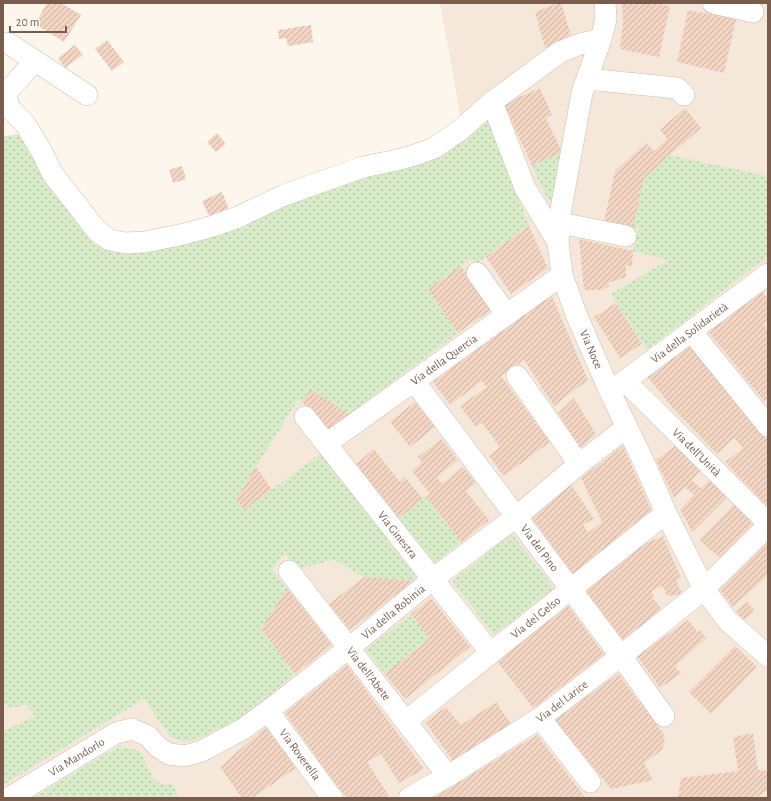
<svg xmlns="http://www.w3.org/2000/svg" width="771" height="801" font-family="'Alegreya Sans',sans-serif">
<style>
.residential{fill:#f5e8da}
.grass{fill:url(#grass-dots)}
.building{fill:url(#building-hatch)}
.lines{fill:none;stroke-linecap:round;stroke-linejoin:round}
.street-casing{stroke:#d1beb0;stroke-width:22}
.street{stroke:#fff;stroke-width:21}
.labels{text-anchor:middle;stroke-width:3;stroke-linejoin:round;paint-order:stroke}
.street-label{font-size:12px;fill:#7a5c4d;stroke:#fffaf3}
</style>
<defs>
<pattern id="grass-dots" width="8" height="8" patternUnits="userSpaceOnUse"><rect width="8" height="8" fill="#d8ecc9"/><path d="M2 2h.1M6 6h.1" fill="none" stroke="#b4c2a5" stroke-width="1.8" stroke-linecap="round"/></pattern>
<pattern id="building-hatch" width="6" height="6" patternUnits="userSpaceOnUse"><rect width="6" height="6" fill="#f3d5c3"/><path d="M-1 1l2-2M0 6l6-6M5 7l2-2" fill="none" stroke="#cab0a1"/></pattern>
</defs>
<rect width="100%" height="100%" fill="#fdf6ec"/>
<!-- residential -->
<path class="residential" d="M440 3H768V798H3V785L144 699 170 737 295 675 261 629 287 588 272 569 284 554 299 569 334 560 364 577 323 454 244 510 236 499 298 400 302 402 311 390 458 333 428 289 472 259 476 264 486 257Z
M3 704 13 708 26 705 35 716 3 731Z"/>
<!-- grass -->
<path class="grass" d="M488 115 529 226 476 264 472 259 428 289 458 333 349 414 311 391 302 402 298 400 236 499 244 510 322 453 416 577 413 581 364 577 334 560 299 569 284 554 272 569 287 588 261 629 295 674 246 715 200 738 186 742 170 737 144 699 3 785V731L35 716 26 705 13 708 3 704V136L22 134 79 225 95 244 111 250 184 243Z
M562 152 554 200 548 201 532 166Z
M669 155 768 176V256L647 350 611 294 668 260 633 251 639 229 633 228 644 178Z
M426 497 462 542 435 563 399 518Z
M512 534 554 588 494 635 452 581Z
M411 614 430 638 385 674 366 650Z
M119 746 140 751 154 780 164 785 172 783 179 798H32Z"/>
<!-- building -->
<path class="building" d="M47 3H61L81 15 64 42 35 24Z
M558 3H561L571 35 545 48 535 12Z
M622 3H653L670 6 659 57 620 49 623 23Z
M688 10 736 19 724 73 677 62Z
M311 25 313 42 288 46 286 38 279 39 278 30Z
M107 40 124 62 112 71 95 49Z
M75 45 83 55 65 68 58 58Z
M540 88 552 115 546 118 562 152 532 166 504 104Z
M685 108 701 128 644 178 633 228 604 222 615 171 646 143 654 151 667 139 660 130Z
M217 133 226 144 216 152 207 142Z
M182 166 186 179 173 183 169 170Z
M222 192 229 209 210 218 202 201Z
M529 226 548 268 511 294 486 257Z
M579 239 633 251 632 267 626 265V277L608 283 609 286 602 290H584Z
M461 266 478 289 495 307 458 333 428 289Z
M762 292 768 299V320L763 324 768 332V399L764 401 708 331Z
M551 294 588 380 554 406 524 360 501 376 550 442 504 476 489 456 500 447 482 423 476 427 460 406 487 387 482 381 450 405 433 382Z
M616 303 642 344 620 358 594 317Z
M691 345 768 440V507L725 462 743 448 734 438 717 454 671 406 647 376Z
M311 390 349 414 328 430 302 402Z
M574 398 596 434 580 448 558 413Z
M415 402 435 427 410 447 390 422Z
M441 439 458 460 437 477 442 484 463 467 476 483 466 491 489 520 462 542 426 497 430 494 412 471 422 462 418 457Z
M677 444 702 470 691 480 701 488 710 480 727 497 692 532 680 509 694 495 685 487 674 498 656 460Z
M623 446 651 510 573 574 532 518 570 483 594 519 583 525 588 533 602 522 581 478Z
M374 449 400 482 405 477 423 499 399 518 356 464Z
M256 467 272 490 244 510 236 499Z
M734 504 753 524 720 558 699 540Z
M663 536 681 578 676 580 682 594 667 596 663 586 652 590 653 598 662 610 623 640 586 591 643 544Z
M768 540V575L733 607 719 589Z
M364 577 413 581 350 630 329 604Z
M287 588 332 645 295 674 261 629Z
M431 598 470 647 405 699 385 674 430 638 411 614Z
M747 602 755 611 744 620 736 611Z
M568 606 604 654 533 708 497 661Z
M688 620 698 632 700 630 706 638 675 666 681 674 660 688 637 656Z
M735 646 757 667 711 714 689 692Z
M347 665 424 769 399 783 381 754 367 762 389 796 385 798H347L334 782 285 713Z
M618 674 663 733 665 742 662 750 644 763 653 780 611 789 555 720Z
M496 702 511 724 477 747 453 761 425 722 446 707 461 725Z
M266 727 296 768 252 798H242L220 767Z
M753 733 758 770 768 771V790L755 798H678L681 778 738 771 733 737Z
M537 735 585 797 583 798H433Z"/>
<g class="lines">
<!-- street casing -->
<g class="street-casing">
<g id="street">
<path id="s1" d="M605 3 606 19 601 39 582 93 561 209 558 242 562 275 576 314 610 392 646 467 666 513 704 589 728 621 768 656"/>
<path d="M713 3 753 12"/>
<path d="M8 43 87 95"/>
<path d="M35 61 7 92V99L9 107 25 124 42 152 52 173 97 231 110 240 125 243 145 242 184 234 213 226 238 217 284 195 363 167 397 160 415 155 434 148 459 131 492 102 560 52 580 44 601 39"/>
<path d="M587 79 677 88 684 95"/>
<path d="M492 102 525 188 558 242"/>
<path d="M560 223 626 236"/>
<path d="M477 273 507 315"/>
<path d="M691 331 768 426"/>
<path d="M517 376 579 464"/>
<path id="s2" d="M414 381 621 656 664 716"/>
<path id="s3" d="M625 381 768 523"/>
<path id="s4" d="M614 389 768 274"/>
<path id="s5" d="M305 417 491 653"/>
<path id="s6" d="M326 444 562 275"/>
<path id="s7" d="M289 571 448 776"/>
<path id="s8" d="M268 711 332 798"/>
<path d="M540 718 590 782"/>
<path id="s9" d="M406 721 666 513"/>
<path id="s10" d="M9 798 116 733 132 729 148 736 158 747 169 754 185 756 202 751 243 729 268 711 349 648 433 579 516 517 579 464 627 427"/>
<path id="s11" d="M409 798 448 776 540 718 621 656 704 589 768 526"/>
</g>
</g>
<!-- street -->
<use href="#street" class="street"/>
</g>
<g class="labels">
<!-- street labels -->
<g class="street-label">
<text dy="4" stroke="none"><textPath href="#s4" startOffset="94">Via della Solidarietà</textPath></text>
<text dy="4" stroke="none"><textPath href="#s1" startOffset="358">Via Noce</textPath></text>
<text dy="4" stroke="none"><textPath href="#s6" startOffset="145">Via della Quercia</textPath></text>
<text dy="4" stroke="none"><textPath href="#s3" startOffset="101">Via dell'Unità</textPath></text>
<text dy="4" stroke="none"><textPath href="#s5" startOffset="150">Via Ginestra</textPath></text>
<text dy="4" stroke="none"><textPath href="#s2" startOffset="209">Via del Pino</textPath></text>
<text dy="4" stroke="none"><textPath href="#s10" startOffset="458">Via della Robinia</textPath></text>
<text dy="4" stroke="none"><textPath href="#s9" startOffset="166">Via del Gelso</textPath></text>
<text dy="4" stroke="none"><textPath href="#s7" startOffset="130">Via dell'Abete</textPath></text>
<text dy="4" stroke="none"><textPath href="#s11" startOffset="181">Via del Larice</textPath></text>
<text dy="4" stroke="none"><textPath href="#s8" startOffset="54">Via Roverella</textPath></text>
<text dy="4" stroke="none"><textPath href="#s10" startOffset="79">Via Mandorlo</textPath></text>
</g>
</g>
<!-- border -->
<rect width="771" height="801" fill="none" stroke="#7a5c4d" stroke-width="8"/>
<!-- scale -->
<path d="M10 26v6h56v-6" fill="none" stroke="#7a5c4d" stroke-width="2"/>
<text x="16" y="26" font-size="12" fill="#7a5c4d" stroke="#fffaf3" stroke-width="3" paint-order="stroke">20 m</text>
</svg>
